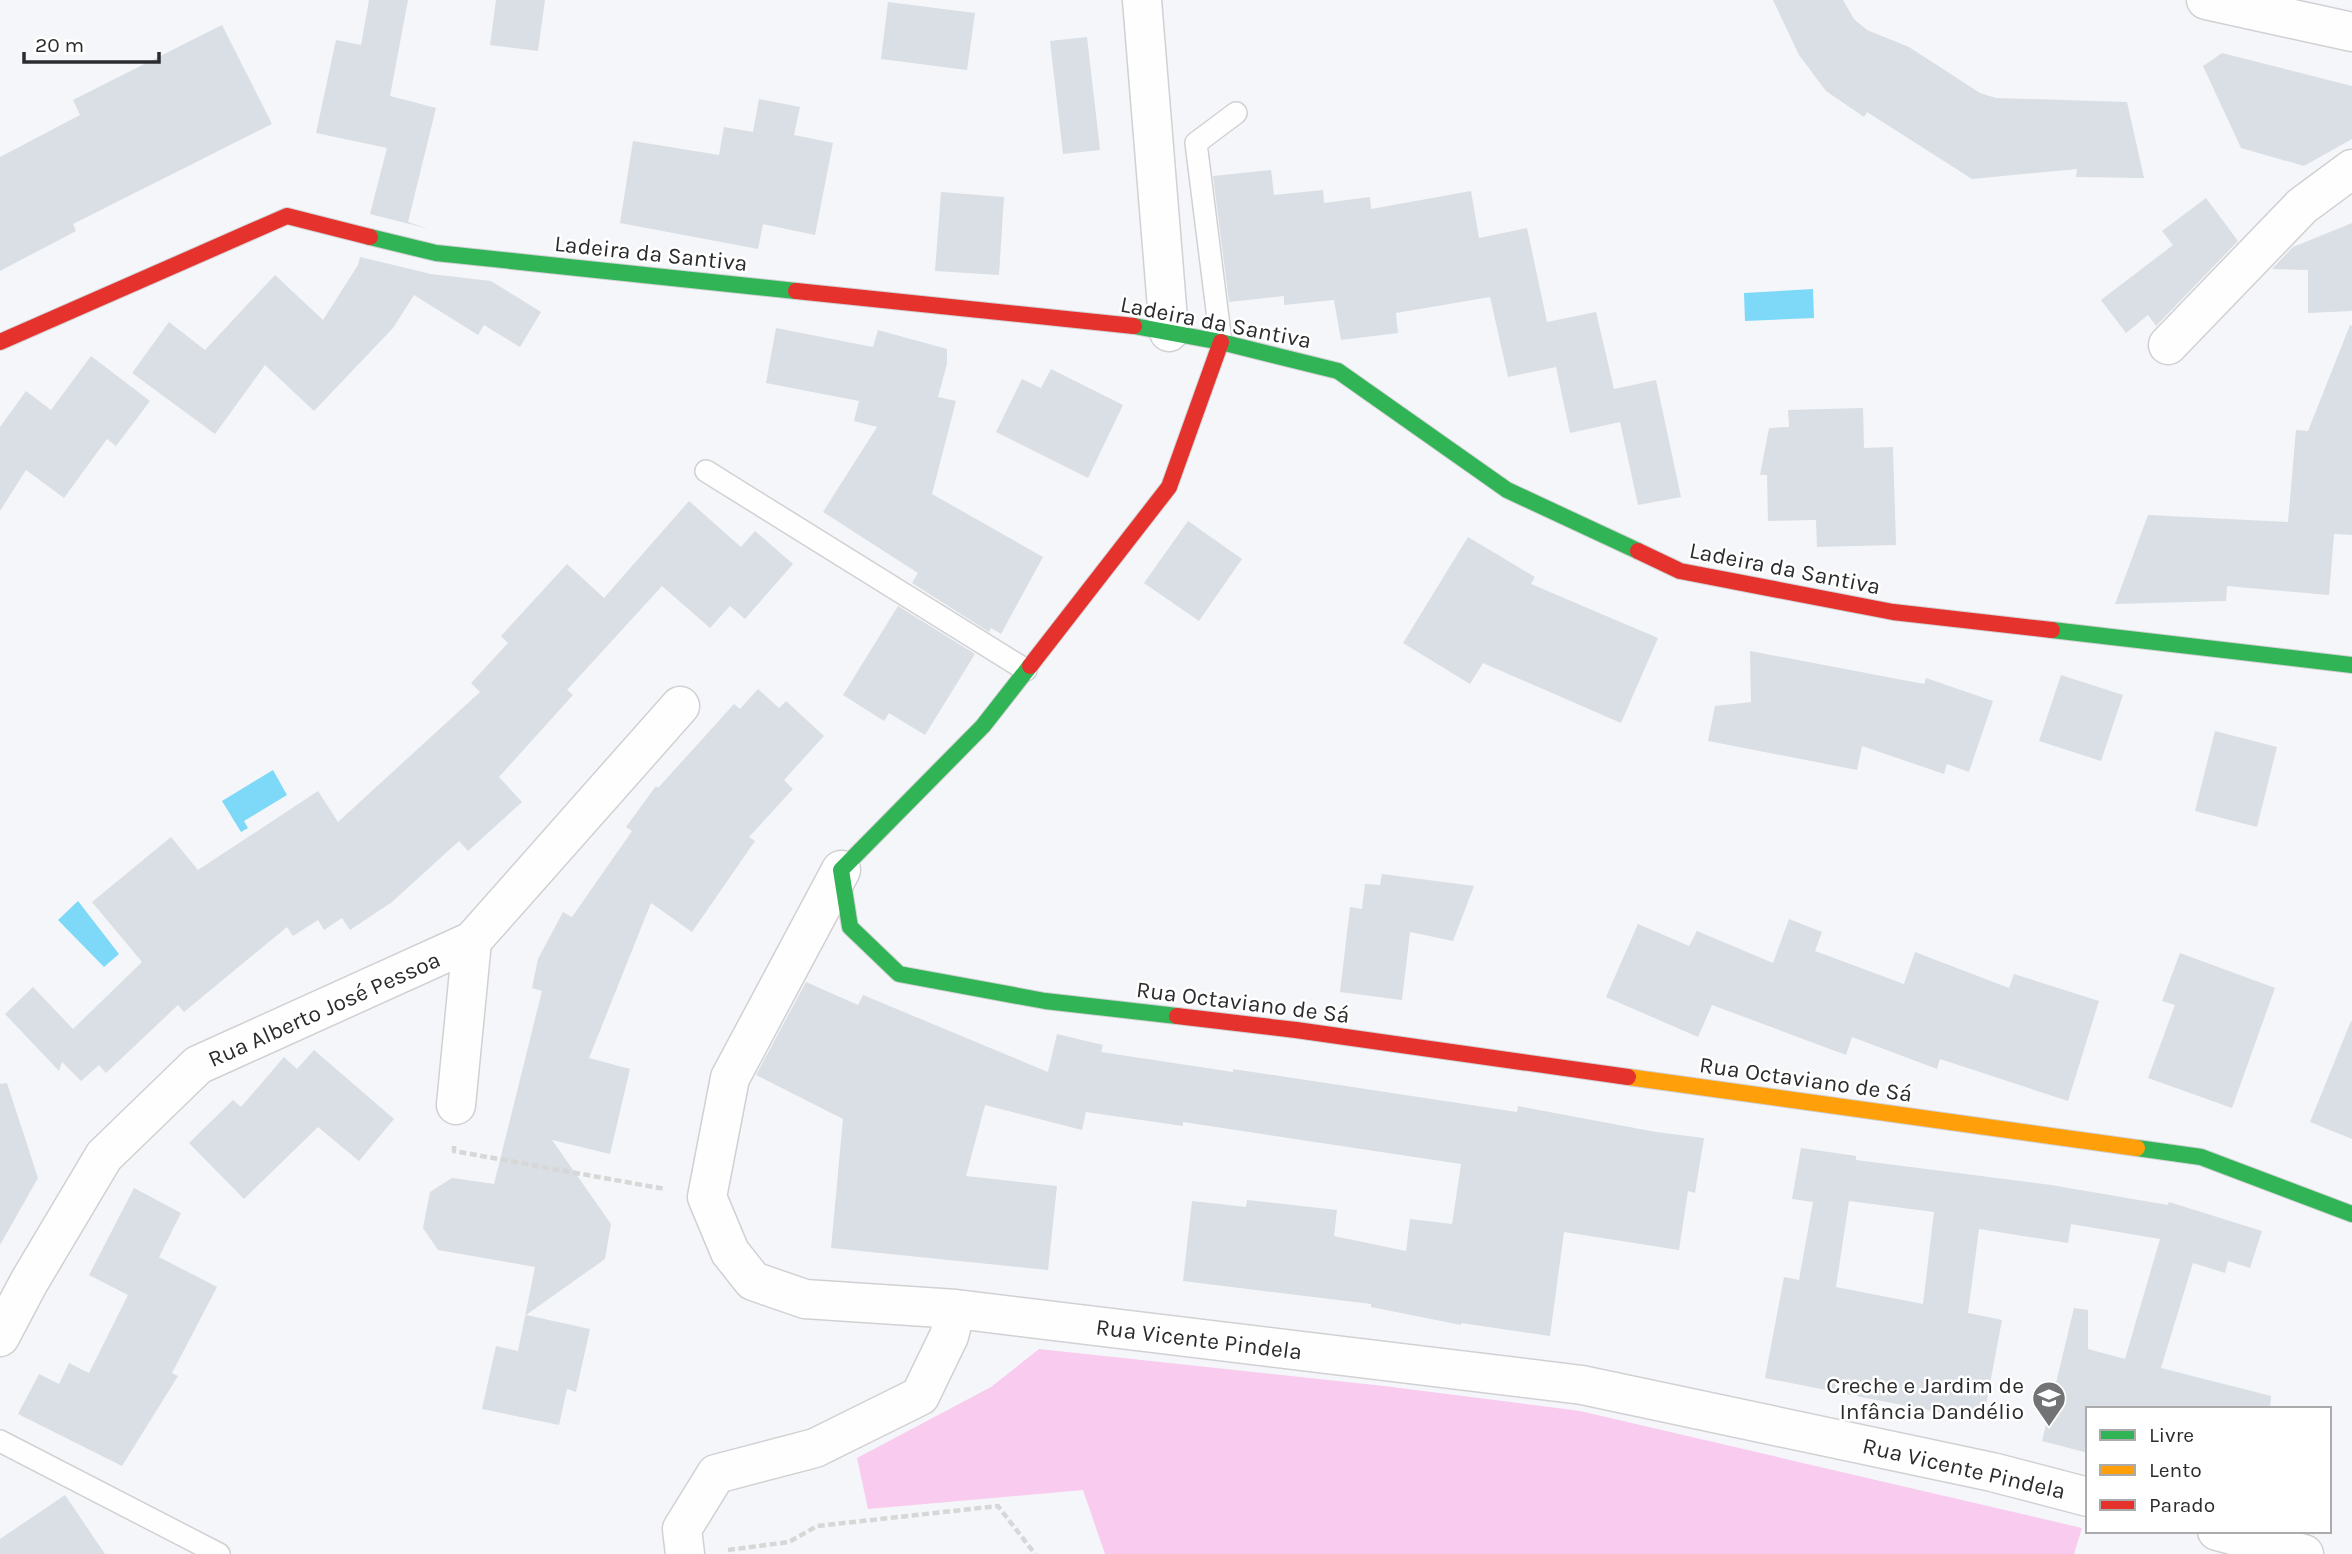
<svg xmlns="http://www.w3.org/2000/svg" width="2352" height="1554" font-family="Karla,sans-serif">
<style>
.green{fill:#f8cbef}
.water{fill:#7dd9f7}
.building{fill:#d9dfe4;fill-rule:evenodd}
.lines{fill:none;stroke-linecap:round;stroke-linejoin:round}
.lane-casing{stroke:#d1d1d4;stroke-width:24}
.street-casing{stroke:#d1d1d4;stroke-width:41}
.fast-casing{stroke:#d1d1d4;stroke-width:18}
.slow-casing{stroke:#d1d1d4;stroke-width:18}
.jam-casing{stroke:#d1d1d4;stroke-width:18}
.path{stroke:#d7d7d8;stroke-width:4.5;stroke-dasharray:7 3.5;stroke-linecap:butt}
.lane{stroke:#fefefe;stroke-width:21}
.street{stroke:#fefefe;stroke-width:38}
.fast{stroke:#30b455;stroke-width:16}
.slow{stroke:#ff9f0a;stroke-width:16}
.jam{stroke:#e5322d;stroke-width:16}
.labels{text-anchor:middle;stroke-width:5;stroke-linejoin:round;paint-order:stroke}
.street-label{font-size:23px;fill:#2c2c2e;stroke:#fff}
.poi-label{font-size:23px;fill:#2c2c2e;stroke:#fff;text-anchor:end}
</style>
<rect width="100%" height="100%" fill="#f5f6f9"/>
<!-- green -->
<path class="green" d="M1039 1349 1384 1386 1580 1411 2082 1528 2074 1554H1105L1083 1490 868 1509 857 1458 991 1387Z"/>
<!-- water -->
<path class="water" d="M1813 289 1814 318 1745 321 1744 293Z
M273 770 287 795 244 821 248 828 241 832 222 801Z
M78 901 119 954 104 967 58 920Z"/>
<!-- building -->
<path class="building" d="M369 0H408L390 96 436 108 408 222 429 229 370 214 387 148 316 133 336 40 361 45Z
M496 0H545L538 51 490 45Z
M1773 0H1843L1854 19 1867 30 1909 47 1980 93 1996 98 2127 102 2144 178 2076 177 2077 169 1972 179 1867 112 1864 117 1826 91 1799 55Z
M888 2 975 13 967 70 881 59Z
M222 25 272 124 73 224 76 231 0 271V157L80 115 73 100Z
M1087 37 1100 150 1063 154 1050 41Z
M2222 53 2352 86V139L2304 166 2241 148 2203 66Z
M759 99 800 107 794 135 833 143 815 235 763 224 758 249 620 223 633 141 719 155 724 127 753 132Z
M1271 170 1274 195 1323 190 1324 203 1370 197 1371 209 1471 191 1479 238 1527 228 1547 322 1596 312 1614 389 1656 380 1681 497 1638 505 1620 422 1570 433 1556 367 1508 377 1490 297 1396 313 1398 333 1341 340 1334 300 1284 305V296L1229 302 1213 176Z
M941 192 1004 197 999 275 935 271Z
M2206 198 2238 241 2156 326 2148 315 2126 333 2101 300 2173 245 2162 231Z
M2352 223V311L2308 313V270L2272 269 2293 247Z
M360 257 431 274 491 281 541 312 520 347 484 325 478 335 414 295 393 328 314 411 265 365 215 434 132 373 169 322 205 350 275 275 323 320 358 265Z
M2350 325 2352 326V535L2334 534 2329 595 2227 586 2226 601 2115 604 2148 515 2288 522 2296 430 2308 431Z
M776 328 873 347 878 330 947 349V364L938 397 956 401 932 494 1043 557 1001 634 991 628 989 632 912 583 918 573 823 512 877 427 854 421 859 401 766 383Z
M91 356 150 401 116 446 107 439 64 498 26 470 0 511V427L26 391 51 410Z
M1051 369 1123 405 1088 478 996 432 1022 379 1041 388Z
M1863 408 1864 448 1893 447 1896 545 1817 547 1816 520 1768 521 1767 475H1760L1769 428 1789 427 1788 410Z
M689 501 741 547 755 531 793 564 745 619 730 606 710 628 662 586 567 690 573 695 499 777 522 802 468 851 459 841 392 902 350 930 342 918 324 930 318 920 293 936 287 927 184 1012 178 1005 106 1073 99 1065 81 1081 62 1062 59 1071 5 1014 33 987 73 1029 142 962 92 902 171 837 198 870 318 791 338 822 480 692 471 683 508 643 501 636 567 564 604 598Z
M1188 521 1242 559 1199 621 1144 583Z
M1468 537 1535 577 1531 584 1658 638 1621 723 1483 663 1470 684 1403 643Z
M898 606 975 654 925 735 889 713 884 721 843 695Z
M1750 651 1924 684 1926 678 1993 701 1969 772 1947 764 1944 774 1862 746 1857 770 1708 741 1715 706 1751 702Z
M2061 675 2123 695 2101 761 2039 741Z
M758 689 779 708 786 701 824 736 784 780 793 789 749 837 755 841 692 932 651 903 589 1058 630 1069 610 1154 552 1140 611 1224 605 1259 526 1315 590 1329 576 1392 567 1389 559 1425 482 1409 496 1346 518 1351 535 1267 438 1250 423 1228 430 1192 452 1178 494 1184 542 991 532 988 538 959 563 912 572 917 632 831 626 827 656 786 658 788 734 704 740 709Z
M2215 731 2277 747 2257 827 2195 811Z
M1382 874 1474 886 1453 941 1410 932 1402 1000 1340 992 1350 907 1362 909 1365 884 1380 885Z
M1789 919 1822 932 1815 951 1904 984 1915 952 2009 988 2014 974 2099 1001 2068 1101 1940 1059 1937 1069 1852 1037 1846 1055 1712 1005 1698 1037 1606 997 1638 924 1689 946 1697 931 1773 963Z
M2180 953 2275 988 2232 1108 2148 1078 2175 1005 2162 1001Z
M806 982 858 1005 863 995 1048 1072 1057 1034 1103 1045 1101 1052 1233 1072V1069L1517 1112 1518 1106 1656 1132 1704 1138 1695 1193 1688 1191 1679 1250 1564 1232 1550 1336 1461 1323V1325L1371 1307V1304L1183 1281 1192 1201 1246 1207 1247 1200 1337 1210 1334 1236 1406 1251 1410 1219 1452 1224 1461 1164 1183 1122V1126L1086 1112 1082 1130 985 1105 966 1176 1057 1186 1048 1270 831 1248 843 1119 756 1075Z
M2351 1021 2352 1022V1139L2310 1122Z
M314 1050 394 1119 359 1161 318 1127 244 1199 189 1143 233 1100 241 1107 284 1057 297 1069Z
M7 1083 38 1178 0 1245V1084Z
M1801 1148 1856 1156V1160L2051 1185 2168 1205 2169 1202 2262 1231 2250 1268 2228 1261 2225 1273 2193 1263 2161 1368 2271 1396 2270 1409H2088V1453L2042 1441 2074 1308 2088 1310V1349L2125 1359 2160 1239 2071 1224 2068 1243 1979 1229 1968 1313 2002 1320 1983 1421 1765 1378 1784 1277 1799 1280 1813 1202 1792 1199ZM1849 1201 1934 1212 1923 1304 1836 1287Z
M134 1188 181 1213 159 1257 217 1287 172 1373 178 1376 122 1466 18 1414 39 1374 59 1384 69 1363 89 1373 128 1295 89 1275Z
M65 1495 105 1554H0V1539Z"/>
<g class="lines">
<!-- lane casing -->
<g class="lane-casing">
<path id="lane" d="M1221 342 1196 143 1236 113
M706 471 1026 670
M0 1441 219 1554"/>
</g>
<!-- street casing -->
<g class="street-casing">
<path id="street" d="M1142 0 1169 332
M2206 0 2352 32
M2168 345 2302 206 2352 169
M841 870 730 1078 707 1197 730 1252 753 1281 805 1299 956 1309 1582 1385 1992 1472 2088 1497
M456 1105 472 941
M0 1337 29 1282 104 1156 198 1065 472 941 680 706
M2217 1531 2304 1554
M685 1554 682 1529 716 1474 815 1448 920 1396 949 1336 956 1309"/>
</g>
<!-- fast casing -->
<g class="fast-casing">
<path id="fast" d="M370 237 436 253 796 291
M1134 326 1221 342 1338 371 1507 490 1638 551
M2052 630 2352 665
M1030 666 983 726 841 870 850 927 899 974 1045 1001 1177 1016
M2137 1148 2201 1157 2352 1214"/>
</g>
<!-- slow casing -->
<g class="slow-casing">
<path id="slow" d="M1628 1077 2137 1148"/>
</g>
<!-- jam casing -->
<g class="jam-casing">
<path id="jam" d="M796 291 1134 326
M0 342 287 216 370 237
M1638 551 1680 571 1893 612 2052 630
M1030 666 1169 487 1221 342
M1177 1016 1296 1030 1628 1077"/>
</g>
<!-- path -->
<path class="path" d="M454 1146V1151L665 1189
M728 1550 789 1542 817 1526 998 1506 1035 1554"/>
<!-- lane -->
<use href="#lane" class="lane"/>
<!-- street -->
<use href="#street" class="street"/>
<!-- fast -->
<use href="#fast" class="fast"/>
<!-- slow -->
<use href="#slow" class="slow"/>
<!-- jam -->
<use href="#jam" class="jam"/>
</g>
<!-- icons -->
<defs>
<g id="school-pin" transform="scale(1.75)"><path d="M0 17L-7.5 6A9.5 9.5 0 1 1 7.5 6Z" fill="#727375" stroke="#fff"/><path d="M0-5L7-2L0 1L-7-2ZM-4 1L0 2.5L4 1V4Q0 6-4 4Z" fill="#fff"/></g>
</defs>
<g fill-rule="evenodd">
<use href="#school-pin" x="2049" y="1398"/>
</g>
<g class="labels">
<!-- street labels -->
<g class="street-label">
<text transform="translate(651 253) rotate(6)" y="8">Ladeira da Santiva</text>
<text transform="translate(1216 322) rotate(11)" y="8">Ladeira da Santiva</text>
<text transform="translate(1785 568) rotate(11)" y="8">Ladeira da Santiva</text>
<text transform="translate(1243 1002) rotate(7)" y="8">Rua Octaviano de Sá</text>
<text transform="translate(324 1009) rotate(-24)" y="8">Rua Alberto José Pessoa</text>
<text transform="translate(1806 1079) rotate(8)" y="8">Rua Octaviano de Sá</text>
<text transform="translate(1199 1339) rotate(7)" y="8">Rua Vicente Pindela</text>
<text transform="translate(1964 1468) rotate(13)" y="8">Rua Vicente Pindela</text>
</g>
<!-- poi labels -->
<g class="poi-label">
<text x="2024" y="1393">Creche e Jardim de<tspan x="2024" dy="26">Infância Dandélio</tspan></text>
</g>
</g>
<!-- legend -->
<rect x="2086" y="1407" width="245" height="126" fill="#ffffff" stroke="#ababab" stroke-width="2"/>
<rect x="2100" y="1430" width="35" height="10" fill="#30b455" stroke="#ababab" stroke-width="2"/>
<text x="2149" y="1442" font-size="21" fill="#2c2c2e">Livre</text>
<rect x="2100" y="1465" width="35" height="10" fill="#ff9f0a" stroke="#ababab" stroke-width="2"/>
<text x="2149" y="1477" font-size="21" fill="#2c2c2e">Lento</text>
<rect x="2100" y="1500" width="35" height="10" fill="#e5322d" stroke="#ababab" stroke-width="2"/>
<text x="2149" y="1512" font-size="21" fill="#2c2c2e">Parado</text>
<!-- scale -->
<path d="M24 52v10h135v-10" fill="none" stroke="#2c2c2e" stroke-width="3.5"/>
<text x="35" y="52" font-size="21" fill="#2c2c2e" stroke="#ffffff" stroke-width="5" paint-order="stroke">20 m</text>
</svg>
